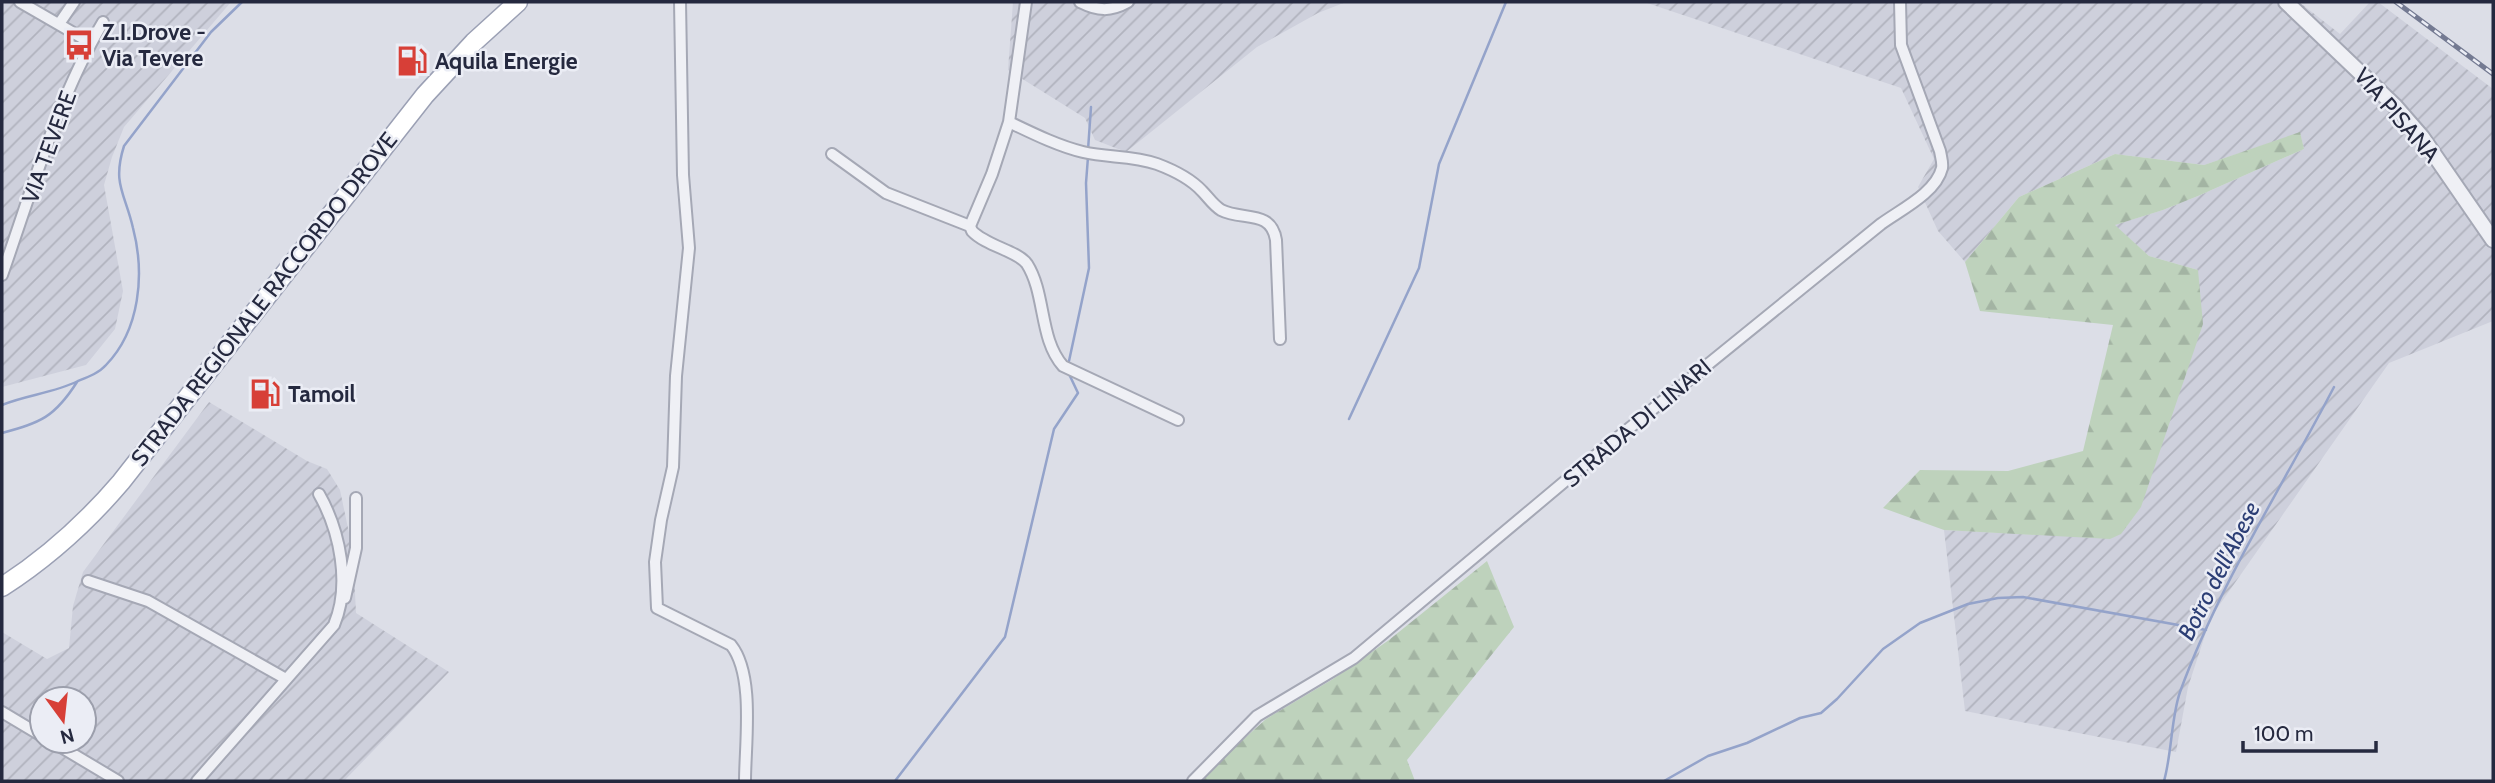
<svg xmlns="http://www.w3.org/2000/svg" width="2495" height="783" font-family="Cabin,sans-serif">
<style>
.industrial{fill:url(#industrial-furrows);fill-rule:evenodd}
.forest{fill:url(#forest-firs)}
.lines{fill:none;stroke-linecap:round;stroke-linejoin:round}
.stream{stroke:#94a3ca;stroke-width:2.5}
.minor-casing{stroke:#a5a8b5;stroke-width:14}
.tertiary-casing{stroke:#a5a8b5;stroke-width:18}
.primary-casing{stroke:#9ba0b4;stroke-width:21}
.minor{stroke:#eff0f5;stroke-width:10}
.tertiary{stroke:#eff0f5;stroke-width:14}
.primary{stroke:#fff;stroke-width:18}
.rail-casing{stroke:#747a92;stroke-width:5}
.rail{stroke:#ebedf5;stroke-width:2.5;stroke-dasharray:8;stroke-linecap:butt}
.labels{text-anchor:middle;stroke-width:5;stroke-linejoin:round;paint-order:stroke}
.poi-label{font-size:23px;font-weight:bold;fill:#25293f;stroke:#ebedf5;text-anchor:start}
.street-label{font-size:23px;fill:#25293f;stroke:#ebedf5}
.water-label{font-size:24px;font-style:italic;fill:#2c3e75;stroke:#ebedf5}
</style>
<defs>
<pattern id="industrial-furrows" width="10" height="10" patternUnits="userSpaceOnUse" patternTransform="scale(1.75)"><rect width="10" height="10" fill="#ced0dc"/><path d="M-1 1l2-2M0 10L10 0M9 11l2-2" fill="none" stroke="#b1b3be"/></pattern>
<pattern id="forest-firs" width="22" height="20" patternUnits="userSpaceOnUse" patternTransform="scale(1.75)"><rect width="22" height="20" fill="#bed2bc"/><path d="M5 1l3.5 6h-7zM16 11l3.5 6h-7z" fill="#a3b4a3"/></pattern>
</defs>
<rect width="100%" height="100%" fill="#dcdee7"/>
<!-- industrial -->
<path class="industrial" d="M2 2H231L124 127 112 157 104 185 123 291 115 329 86 365 2 387Z
M1013 2H1346L1318 13 1257 47 1126 152 1095 140 1085 118 1008 70Z
M1644 2H2299L2340 34 2370 2H2378L2493 89V321L2389 363 2211 617 2188 687 2176 752 1965 711 1944 530 2059 536 2198 270 2149 256 2114 225 2163 210 2198 196 2304 149 2300 133 2204 165 2115 154 2019 197 1965 262 1938 231 1918 187 1934 159 1901 88Z
M209 402 307 461 327 469 340 490 353 552 356 613 449 672 344 781H2V632L47 659 69 648 73 606 83 572ZM42 699H84V741H42Z"/>
<!-- forest -->
<path class="forest" d="M2300 132 2304 149 2198 196 2163 210 2115 225 2149 256 2198 270 2203 324 2141 507 2121 534 2110 539 1944 530 1883 508 1920 470 2008 471 2083 451 2113 325 1980 311 1965 262 2019 197 2115 154 2204 165Z
M1487 561 1514 627 1407 760 1415 781H1197L1266 719 1333 679 1389 640Z"/>
<g class="lines">
<!-- stream -->
<path class="stream" d="M1088 150 1091 107
M1069 361 1089 268 1086 183 1088 157
M2 405C26 395 54 393 78 381 88 377 99 373 106 365 140 330 145 274 133 228 125 193 112 184 124 146L211 32 242 2
M1349 419 1419 268 1439 164 1506 2
M2 433C41 422 54 418 77 382
M895 781 1005 637 1054 429 1078 393 1069 374
M1664 781 1708 756 1747 743 1800 718 1821 713 1837 699 1883 649 1920 623 1968 604 1998 598 2023 597 2206 630
M2164 781C2172 753 2171 718 2180 692 2219 585 2282 487 2334 387"/>
<!-- minor casing -->
<g class="minor-casing">
<path id="minor" d="M20 2 91 43
M680 2 683 175 689 248 676 376 673 467 661 520 655 562 657 608 731 645C755 675 745 744 745 781
M1026 2 1009 122C1032 133 1058 146 1083 152 1108 158 1132 155 1157 164 1173 170 1190 178 1202 191 1208 197 1213 205 1221 210 1242 221 1271 209 1276 240L1280 339
M1080 2C1098 11 1110 12 1128 2
M59 24 74 2
M1009 122 992 174 970 226 972 231C986 246 1018 251 1027 264 1046 294 1039 339 1063 366L1178 420
M832 154 886 193 970 226
M2 275C32 190 57 100 103 22
M88 581 148 601 286 679
M345 598 356 548V498
M2 712 42 736
M51 741 118 781
M197 781 334 625C351 585 340 531 319 494
M1193 781 1257 716 1354 658 1595 456 1881 224C1900 210 1936 193 1942 168 1943 163 1941 157 1940 151L1901 45 1900 2"/>
</g>
<!-- tertiary casing -->
<g class="tertiary-casing">
<path id="tertiary" d="M2286 2 2395 106 2422 137 2493 240"/>
</g>
<!-- primary casing -->
<g class="primary-casing">
<path id="primary" d="M2 587C47 558 86 523 121 482L425 95 474 42 518 2"/>
</g>
<!-- minor -->
<use href="#minor" class="minor"/>
<!-- tertiary -->
<use href="#tertiary" class="tertiary"/>
<!-- primary -->
<use href="#primary" class="primary"/>
<!-- rail casing -->
<g class="rail-casing">
<path id="rail" d="M2396 2 2493 74"/>
</g>
<!-- rail -->
<use href="#rail" class="rail"/>
</g>
<!-- icons -->
<defs>
<g id="bus-bare" transform="scale(2.415)"><path d="M-5-6H5V4H4V6H2V4H-2V6H-4V4H-5ZM-3.5-4V0h7V-4ZM-3.5 1.2v1.5H-2V1.2ZM2 1.2v1.5H3.5V1.2Z" fill="#d73f37" stroke="#ebedf5" stroke-width="2.5" paint-order="stroke"/></g>
<g id="fuel-bare" transform="scale(2.415)"><path d="M-5.5-6h7V0h2V4h1.3V-2.5L3-4.5l.8-.8L6-3V5H2.5V1h-1V6h-7ZM-4.2-4.7v3.2H.2V-4.7Z" fill="#d73f37" stroke="#ebedf5" stroke-width="2.5" paint-order="stroke"/></g>
</defs>
<g fill-rule="evenodd">
<use href="#bus-bare" x="79" y="45"/>
<use href="#fuel-bare" x="412" y="61"/>
<use href="#fuel-bare" x="265" y="394"/>
</g>
<g class="labels">
<!-- poi labels -->
<g class="poi-label">
<text x="102" y="40">Z.I.Drove -<tspan x="102" dy="26">Via Tevere</tspan></text>
<text x="435" y="69">Aquila Energie</text>
<text x="288" y="402">Tamoil</text>
</g>
<!-- street labels -->
<g class="street-label">
<text transform="translate(2397 115) rotate(49)" y="8">VIA PISANA</text>
<text transform="translate(49 147) rotate(-70)" y="8">VIA TEVERE</text>
<text transform="translate(264 299) rotate(-52)" y="8">STRADA REGIONALE RACCORDO DROVE</text>
<text transform="translate(1637 423) rotate(-40)" y="8">STRADA DI LINARI</text>
</g>
<!-- water labels -->
<g class="water-label">
<text transform="translate(2219 571) rotate(-63)" y="8">Botro dell'Abese</text>
</g>
</g>
<!-- border -->
<rect width="2495" height="783" fill="none" stroke="#25293f" stroke-width="7"/>
<!-- north arrow -->
<g transform="translate(63 720) rotate(165)"><circle r="33" fill="#ebedf5" stroke="#9c9fac" stroke-width="2"/>
<path d="M0-5L12 26L0 18L-12 26Z" fill="#d73f37"/>
<text y="-10" font-size="19" font-weight="bold" text-anchor="middle" fill="#25293f">N</text>
</g>
<!-- scale -->
<path d="M2243 741v10h133v-10" fill="none" stroke="#25293f" stroke-width="3.5"/>
<text x="2254" y="741" font-size="21" fill="#25293f" stroke="#ebedf5" stroke-width="5" paint-order="stroke">100 m</text>
</svg>
